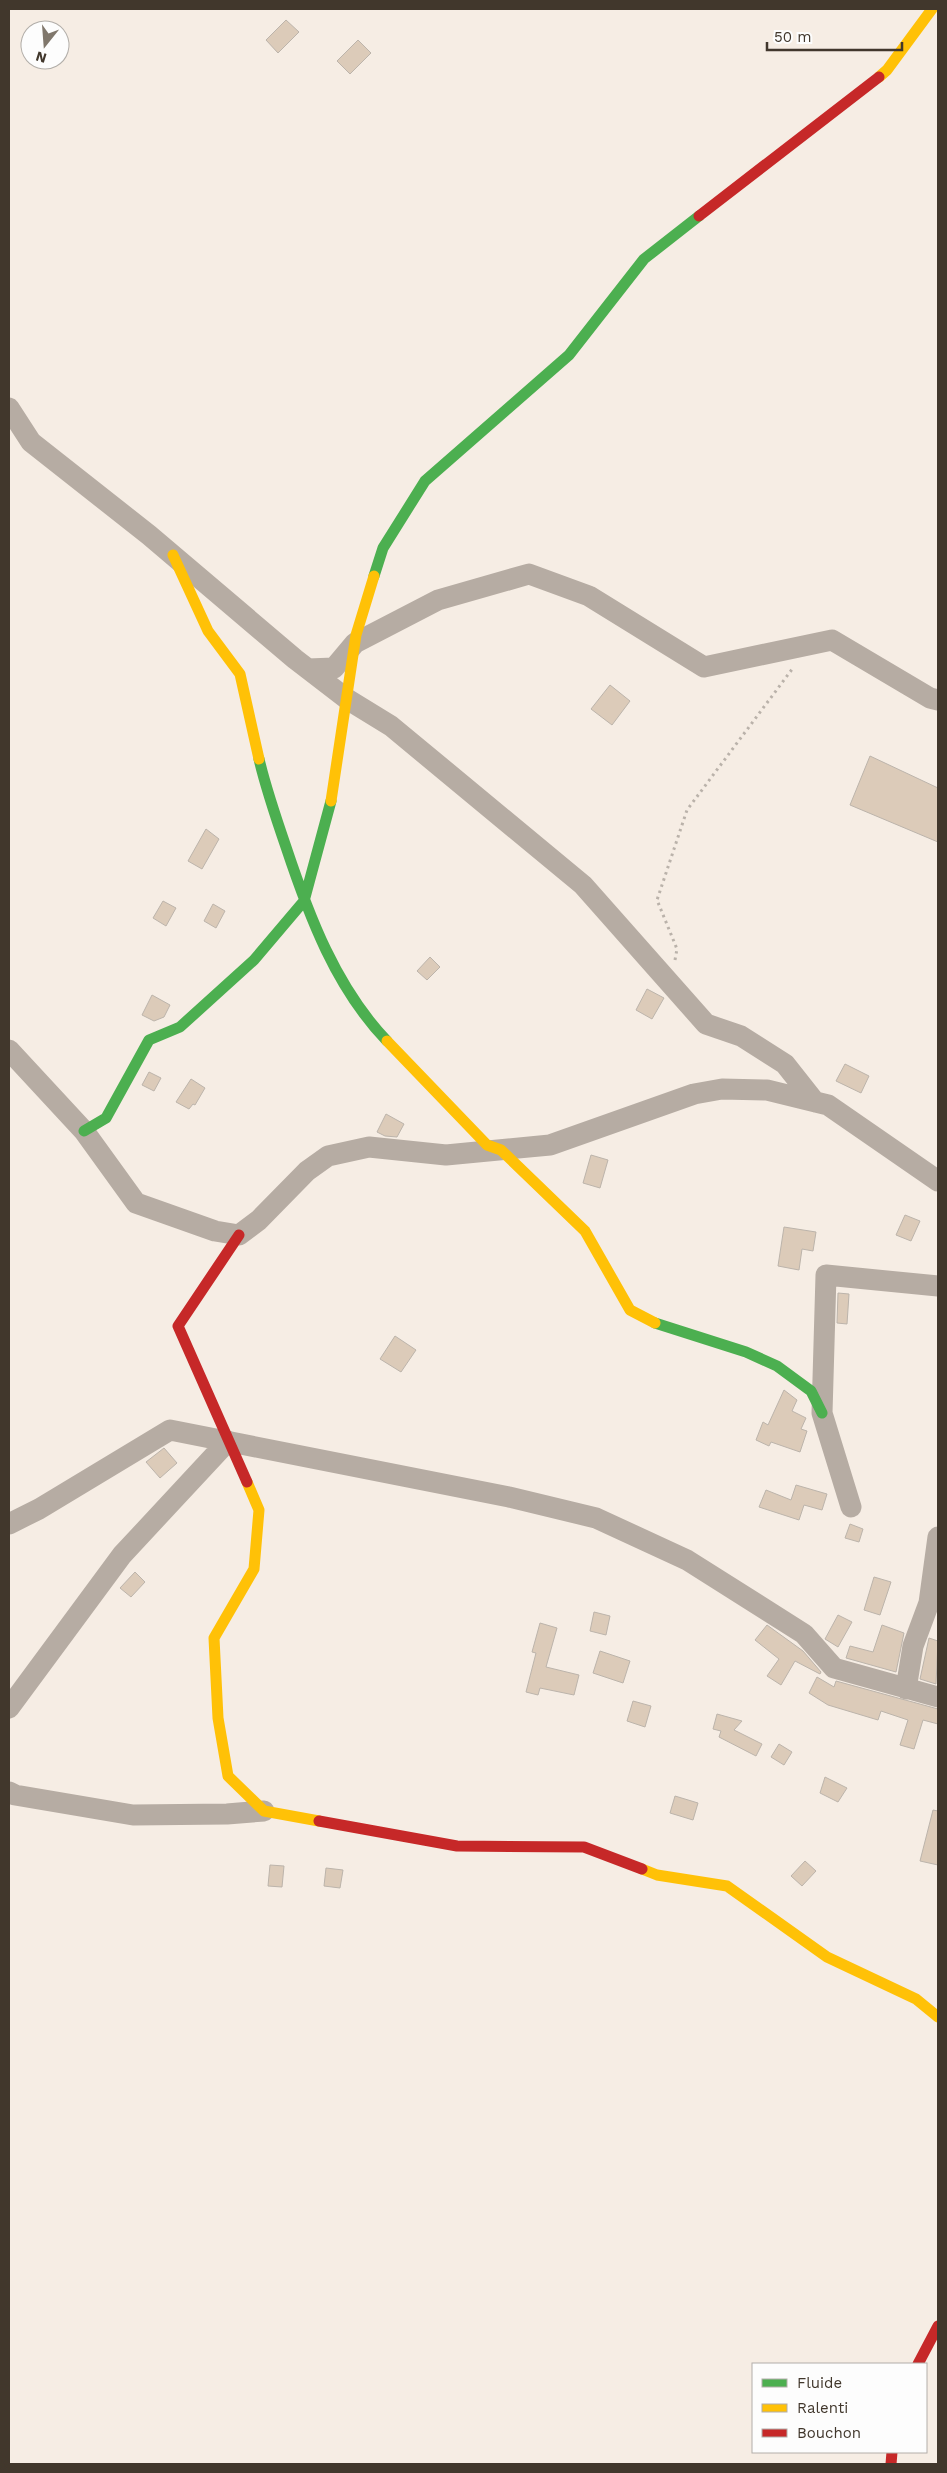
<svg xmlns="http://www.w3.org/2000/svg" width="947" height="2473" font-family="'Work Sans',sans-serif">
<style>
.building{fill:#dccbb9;stroke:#bcb4ab}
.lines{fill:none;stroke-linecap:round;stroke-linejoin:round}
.path{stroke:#bab2aa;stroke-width:3;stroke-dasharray:2.5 4;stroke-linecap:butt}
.street{stroke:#b6aca3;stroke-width:21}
.fast{stroke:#4caf50;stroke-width:11}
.slow{stroke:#ffc107;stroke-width:11}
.jam{stroke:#c62828;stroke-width:11}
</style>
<rect width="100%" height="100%" fill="#f6ede4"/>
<!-- building -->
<path class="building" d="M286 20 299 32 278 53 266 40Z
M358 40 371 53 350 74 337 61Z
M610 685 630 701 612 725 591 709Z
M870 756 938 788V842L850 805Z
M206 829 219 839 202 869 188 861Z
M163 901 176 908 166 926 153 918Z
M213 904 225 911 216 928 204 921Z
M430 957 440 967 427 980 417 971Z
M647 989 664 998 652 1019 636 1010Z
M152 995 170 1005 164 1017 154 1021 142 1015Z
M845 1064 869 1076 861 1093 836 1081Z
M149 1072 161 1078 154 1091 142 1085Z
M191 1079 205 1088 195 1105 193 1104 189 1109 176 1102Z
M386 1114 404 1124 397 1137 385 1136 377 1132Z
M591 1155 608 1160 600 1188 583 1183Z
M905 1215 920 1221 911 1241 896 1235Z
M784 1227 816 1232 813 1251 802 1249 799 1270 778 1266Z
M838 1293 849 1294 847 1324 837 1323Z
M395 1336 416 1350 401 1372 380 1359Z
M784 1390 797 1400 792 1411 806 1418 801 1429 807 1431 800 1452 771 1442 769 1446 756 1440 763 1422 768 1425Z
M164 1448 177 1463 160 1478 146 1462Z
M796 1485 827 1494 822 1510 804 1505 799 1520 759 1507 766 1490 791 1500Z
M850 1524 863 1529 859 1542 845 1538Z
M135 1572 145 1582 131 1597 120 1588Z
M874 1577 891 1582 880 1615 864 1610Z
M594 1612 610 1616 606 1635 590 1631Z
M838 1615 852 1622 838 1647 825 1639Z
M540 1623 557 1628 546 1667 579 1675 574 1695 540 1688 538 1695 526 1692 536 1653 532 1652Z
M767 1625 803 1651 821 1672 820 1674 795 1661 781 1685 767 1676 779 1659 755 1640Z
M882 1625 904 1633 896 1672 846 1658 850 1646 873 1652Z
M929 1638 938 1641 936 1684 920 1679Z
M600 1651 630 1661 623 1683 593 1673Z
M817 1677 834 1687 836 1681 938 1709V1724L923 1720 914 1749 900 1745 908 1720 881 1711 878 1720 828 1705 809 1693Z
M633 1701 651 1706 645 1727 627 1721Z
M717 1714 742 1721 734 1730 762 1744 756 1756 719 1737 721 1731 713 1729Z
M779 1744 792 1752 784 1765 771 1757Z
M825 1777 847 1788 838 1802 820 1793Z
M675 1796 698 1803 693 1820 670 1813Z
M933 1810 938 1811V1865L920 1861Z
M805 1861 816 1871 802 1886 791 1876Z
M270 1865 284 1866 282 1887 268 1886Z
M326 1868 343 1870 340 1888 324 1886Z"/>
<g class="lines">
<!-- path -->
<path class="path" d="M675 960 677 949 657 900 687 810 793 668"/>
<!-- street -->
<path class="street" d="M9 408 31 442 149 535 295 659 347 699 391 726 583 885 706 1024 741 1036 785 1064 815 1102
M308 669 334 668 355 643 438 600 529 574 589 596 704 667 832 640 930 698 938 700
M9 1050 84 1131 136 1203 215 1231 239 1235 259 1220 307 1171 328 1156 369 1147 446 1155 550 1145 694 1094 722 1089 767 1090 828 1105 938 1181
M851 1507 822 1413 826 1275 938 1286
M9 1524 39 1509 170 1430 509 1497 596 1518 687 1560 804 1634 834 1668 938 1697
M906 1689 913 1646 929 1603 938 1537
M9 1708 122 1555 228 1441
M9 1792 15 1795 133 1815 227 1814 264 1811"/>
<!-- fast -->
<path class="fast" d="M374 576 383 548 425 481 569 355 644 259 699 216
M259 759C266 789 276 818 286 847 309 916 336 988 387 1041
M84 1131 106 1118 149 1040 180 1027 254 960 304 901 331 801
M655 1323 746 1352 777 1366 811 1391 822 1413"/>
<!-- slow -->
<path class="slow" d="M879 77 887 70 932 9
M173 555 208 631 240 674 259 759
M331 801 356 635 374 576
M387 1041 487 1145 501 1150 585 1231 630 1310 655 1323
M247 1482 259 1510 254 1569 214 1638 218 1718 228 1776 264 1811 319 1821
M642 1869 657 1875 727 1886 827 1957 916 1999 938 2017"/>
<!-- jam -->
<path class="jam" d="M699 216 879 77
M239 1235 178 1326 247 1482
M319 1821 457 1846 584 1847 642 1869
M918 2364 938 2326
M891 2464 892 2452"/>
</g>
<!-- border -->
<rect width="947" height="2473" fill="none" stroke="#41372c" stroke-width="20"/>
<!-- legend -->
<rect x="752" y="2363" width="175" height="90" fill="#fdfdfd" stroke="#b2aea9"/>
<rect x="762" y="2379" width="25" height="8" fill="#4caf50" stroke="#b2aea9"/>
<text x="797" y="2388" font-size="15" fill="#41372c">Fluide</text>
<rect x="762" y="2404" width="25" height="8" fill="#ffc107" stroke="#b2aea9"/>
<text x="797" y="2413" font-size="15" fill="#41372c">Ralenti</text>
<rect x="762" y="2429" width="25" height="8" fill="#c62828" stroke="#b2aea9"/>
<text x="797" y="2438" font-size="15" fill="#41372c">Bouchon</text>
<!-- north arrow -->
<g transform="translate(45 45) rotate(197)"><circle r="24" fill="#fdfdfd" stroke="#b2aea9"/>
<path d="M0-4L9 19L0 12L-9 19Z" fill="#80776c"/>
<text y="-8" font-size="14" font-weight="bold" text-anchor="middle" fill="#41372c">N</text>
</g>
<!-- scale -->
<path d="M767 42v8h135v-8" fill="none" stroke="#41372c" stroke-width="2.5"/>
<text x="774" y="42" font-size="15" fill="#41372c" stroke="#fdfdfd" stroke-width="4" paint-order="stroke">50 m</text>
</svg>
